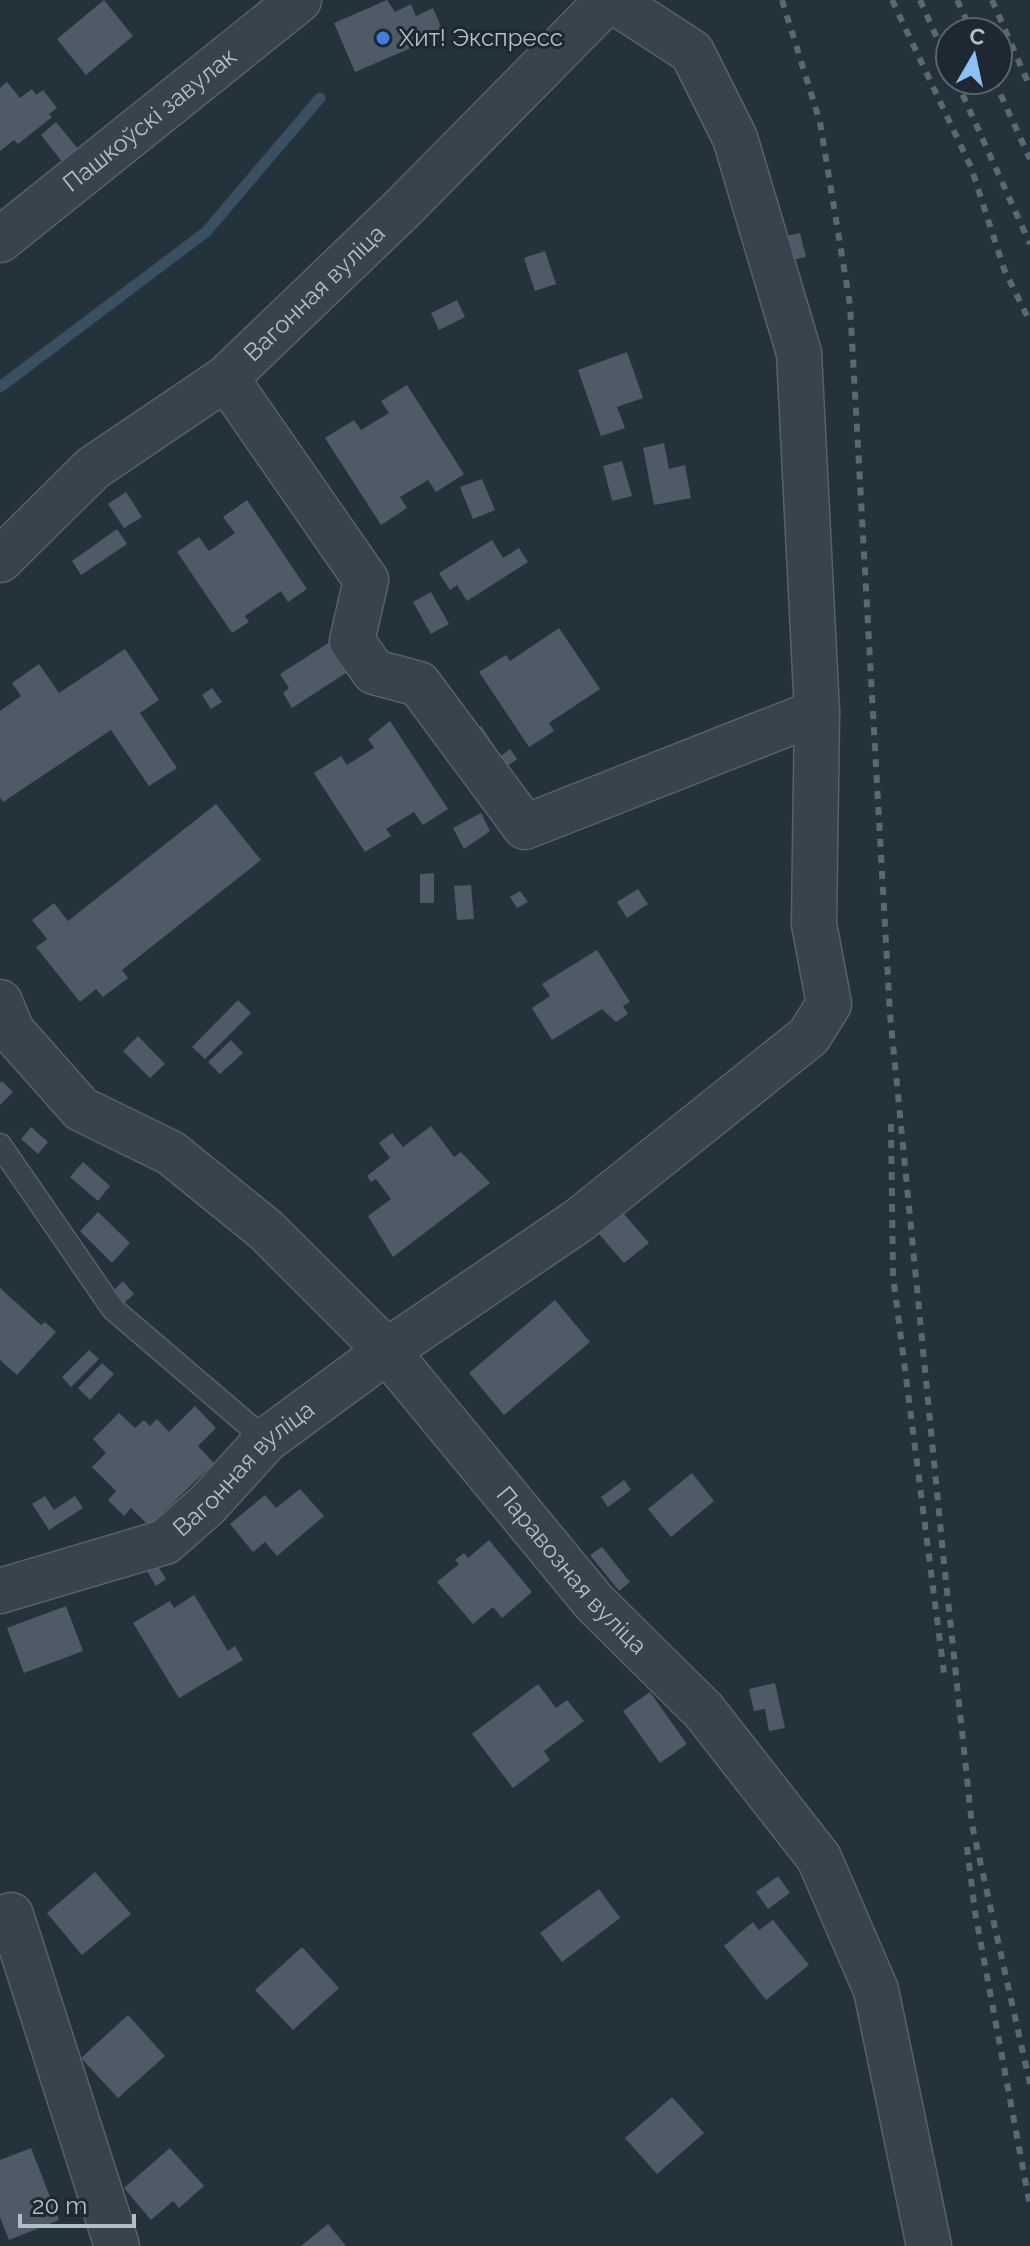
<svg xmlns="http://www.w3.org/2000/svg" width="1030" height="2246" font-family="Raleway,sans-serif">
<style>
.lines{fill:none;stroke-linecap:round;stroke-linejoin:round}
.stream{stroke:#395063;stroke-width:11}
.building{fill:#4e5b67}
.lane-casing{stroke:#56616b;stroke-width:25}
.street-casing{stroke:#56616b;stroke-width:47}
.lane{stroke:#38434d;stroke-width:22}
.street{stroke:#38434d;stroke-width:44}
.rail{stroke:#5a6873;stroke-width:6;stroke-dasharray:8 8;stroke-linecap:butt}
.shop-dot{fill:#3f7fe0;stroke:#1d2832;stroke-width:3}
.labels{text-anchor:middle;stroke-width:6;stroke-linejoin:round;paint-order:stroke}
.poi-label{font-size:24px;fill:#b4bec8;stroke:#1d2832;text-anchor:start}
.street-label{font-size:24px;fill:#b4bec8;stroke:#1d2832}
</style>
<rect width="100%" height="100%" fill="#24323c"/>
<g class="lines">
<!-- stream -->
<path class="stream" d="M0 387 206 232 320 98"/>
</g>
<!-- building -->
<path class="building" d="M104 0 133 36 86 75 57 39Z
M387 0 395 12 411 4 416 16 433 8 442 29 425 36 427 41 355 72 334 23Z
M7 82 20 98 32 89 36 95 43 90 57 108 49 114 52 117 18 144 14 140 0 151V88Z
M56 122 79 150 63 163 41 135Z
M800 233 806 257 787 261 782 237Z
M545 251 556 284 535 291 524 258Z
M457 300 465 317 439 330 431 313Z
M627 352 643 398 617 407 625 428 601 436 578 370Z
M407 385 464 474 436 492 428 480 400 497 407 508 381 525 325 438 354 420 361 430 389 413 381 401Z
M664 443 669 469 685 465 691 498 654 505 643 448Z
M622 461 632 496 612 501 603 466Z
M482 479 495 510 473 519 460 487Z
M126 492 142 517 124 528 108 504Z
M247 500 307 589 288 602 281 591 245 616 249 622 232 633 177 552 199 537 209 551 235 533 223 517Z
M117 529 127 544 81 575 72 561Z
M492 540 503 558 519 548 528 562 467 601 457 585 450 590 439 573Z
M431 592 449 624 431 634 413 602Z
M559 628 600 689 549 723 554 731 529 747 479 672 506 655 510 661Z
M333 640 352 669 292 708 283 693 289 688 280 674Z
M125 649 159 700 140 713 177 768 149 786 111 730 3 802 0 797V711L21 696 12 683 39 664 59 693Z
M212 688 222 702 211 709 202 695Z
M390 721 448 809 423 825 414 812 386 829 391 836 365 852 314 773 341 756 347 765 374 748 368 739Z
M481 726 501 756 510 749 517 759 499 772 471 733Z
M216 804 261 860 122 970 128 978 103 997 96 989 80 1002 36 947 47 939 32 920 54 903 68 921Z
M481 813 490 831 464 849 453 828Z
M434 873V903H420V874Z
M471 885 474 919 457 920 454 886Z
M638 889 648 904 627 918 617 902Z
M520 891 528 902 517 908 510 897Z
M597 950 630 1002 623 1006 628 1014 616 1022 602 1009 552 1040 532 1008 550 996 542 984Z
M238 1000 251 1013 205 1059 192 1047Z
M138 1036 165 1064 150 1078 123 1051Z
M231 1040 243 1053 220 1074 208 1062Z
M2 1081 13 1092 0 1105V1083Z
M431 1126 454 1157 461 1152 490 1183 393 1257 368 1216 391 1199 376 1179 371 1182 367 1176 390 1158 379 1143 392 1133 403 1147Z
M31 1127 48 1142 38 1154 21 1139Z
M83 1162 110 1186 98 1201 70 1177Z
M618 1207 649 1243 624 1263 593 1227Z
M98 1212 130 1243 112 1263 80 1231Z
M123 1281 134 1294 124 1303 113 1291Z
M0 1288 41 1325 45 1322 56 1332 17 1375 0 1360Z
M555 1300 590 1342 504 1415 469 1373Z
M89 1350 99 1359 71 1387 62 1377Z
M102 1363 114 1374 90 1400 78 1388Z
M195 1406 216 1428 198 1446 214 1463 149 1526 131 1508 124 1516 108 1500 116 1491 92 1467 106 1453 93 1439 119 1413 135 1428 144 1420 150 1426 157 1419 169 1432Z
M692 1473 714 1501 671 1537 648 1509Z
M624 1480 631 1490 608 1507 601 1497Z
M300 1489 324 1516 277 1556 265 1542 253 1552 230 1524 265 1495 276 1508Z
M45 1496 54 1510 75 1496 83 1508 49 1530 32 1504Z
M489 1540 532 1592 502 1618 493 1607 473 1624 437 1582 459 1564 455 1560 464 1553 468 1558Z
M602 1547 630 1582 619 1591 590 1555Z
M154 1560 166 1579 156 1586 144 1566Z
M194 1595 228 1651 235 1646 243 1660 179 1698 133 1623 170 1601 174 1608Z
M66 1606 83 1651 24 1673 7 1628Z
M775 1683 785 1728 769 1731 765 1709 754 1711 749 1689Z
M538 1684 556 1708 567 1700 584 1721 544 1751 550 1760 513 1788 472 1734Z
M650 1692 687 1744 660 1763 623 1711Z
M95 1872 131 1914 82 1955 47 1913Z
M778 1876 790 1893 768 1909 756 1892Z
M599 1889 620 1918 562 1962 540 1933Z
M773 1920 809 1965 766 2000 724 1946 753 1922 759 1930Z
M302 1947 339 1988 293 2030 255 1990Z
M128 2015 165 2056 118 2098 81 2058Z
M672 2097 704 2133 657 2174 625 2138Z
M31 2148 59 2220 9 2240 0 2217V2160Z
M170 2148 204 2186 179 2208 173 2201 151 2220 124 2188Z
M328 2224 346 2246H301Z"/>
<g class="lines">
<!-- lane casing -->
<g class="lane-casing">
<path id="lane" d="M0 1145 113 1309 266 1440"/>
</g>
<!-- street casing -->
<g class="street-casing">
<g id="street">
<path id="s1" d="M0 240 299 0"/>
<path d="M226 378 366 580 352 641 374 672 419 684 525 827 817 712"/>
<path id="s2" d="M0 560 93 468 226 378 403 208 608 0"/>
<path id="s3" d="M0 1002 12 1031 81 1109 171 1153 266 1230 387 1351 594 1602 704 1711 819 1858 876 1990 929 2246"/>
<path id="s4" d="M0 1591 165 1542 207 1505 266 1440 387 1351 578 1221 809 1036 829 1004 814 924 817 712 799 353 735 138 692 52 612 0"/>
<path d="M11 1915 117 2246"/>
</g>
</g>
<!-- lane -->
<use href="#lane" class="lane"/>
<!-- street -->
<use href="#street" class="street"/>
<!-- rail -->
<path class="rail" d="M782 0 820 122 850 305 890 1014 944 1563 972 1825 1030 2084
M892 0 971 167 1004 269 1030 322
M920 0 950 67
M957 0 972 32
M992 0 1030 87
M956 80 1030 244
M994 80 1030 159
M891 1124 893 1276 944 1673
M967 1847 975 1912 1030 2206"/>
</g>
<!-- markers -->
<circle class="shop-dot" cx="383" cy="38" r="8"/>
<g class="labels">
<!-- poi labels -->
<g class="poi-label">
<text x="399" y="46">Хит! Экспресс</text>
</g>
<!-- street labels -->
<g class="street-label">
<text dy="8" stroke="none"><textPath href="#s1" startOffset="192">Пашкоўскі завулак</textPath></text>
<text dy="8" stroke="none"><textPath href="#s2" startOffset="414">Вагонная вуліца</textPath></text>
<text dy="8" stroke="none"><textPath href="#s4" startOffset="280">Вагонная вуліца</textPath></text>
<text dy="8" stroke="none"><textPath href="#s3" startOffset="816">Паравозная вуліца</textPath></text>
</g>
</g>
<!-- north arrow -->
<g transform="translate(974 56) rotate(9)"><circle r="38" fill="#1d2832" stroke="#59646e" stroke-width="2"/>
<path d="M0-6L14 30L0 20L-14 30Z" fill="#8dc1f4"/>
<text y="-12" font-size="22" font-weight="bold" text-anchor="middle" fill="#b4bec8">С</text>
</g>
<!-- scale -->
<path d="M20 2214v12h114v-12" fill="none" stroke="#b4bec8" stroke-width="4"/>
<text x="32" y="2214" font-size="24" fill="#b4bec8" stroke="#1d2832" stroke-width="6" paint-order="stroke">20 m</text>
</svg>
